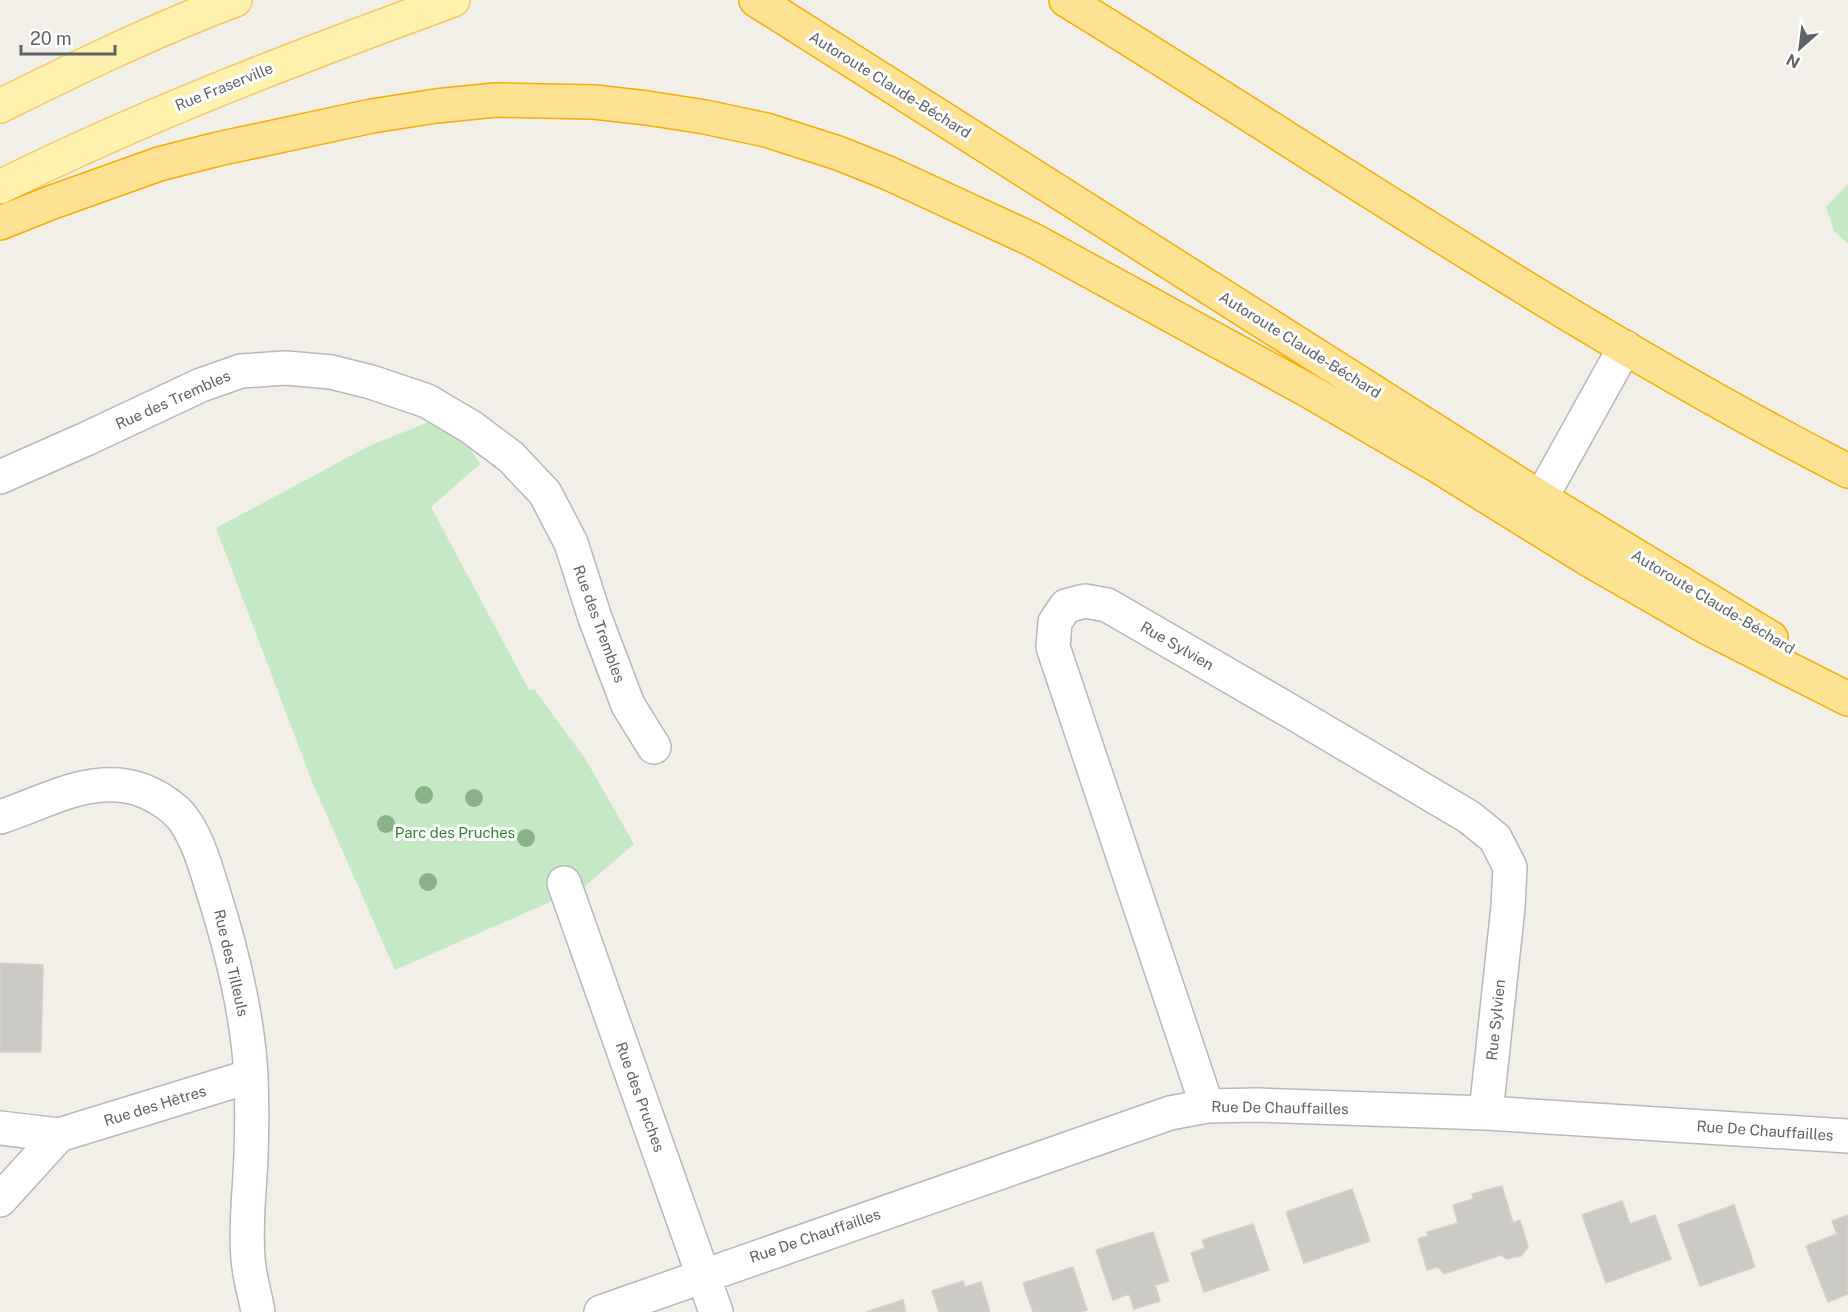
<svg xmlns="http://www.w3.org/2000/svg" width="1848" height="1312" font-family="'Public Sans',sans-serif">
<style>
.green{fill:#c5e8c5}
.building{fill:#cccac5;stroke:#d6d1c6;stroke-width:1.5}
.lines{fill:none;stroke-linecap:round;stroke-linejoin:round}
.minor-casing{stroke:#b5b8bc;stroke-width:36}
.major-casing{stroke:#f2c960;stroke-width:36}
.highway-casing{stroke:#f9ab00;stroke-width:36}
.minor{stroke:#fff;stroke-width:33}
.major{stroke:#fff2af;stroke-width:33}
.highway{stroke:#fde293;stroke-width:33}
.tree{fill:#89b387}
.labels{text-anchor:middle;stroke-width:6;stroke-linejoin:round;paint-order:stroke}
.street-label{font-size:15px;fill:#5f6368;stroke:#fff}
.park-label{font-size:15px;fill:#348238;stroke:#fff}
</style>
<rect width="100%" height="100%" fill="#f1efe8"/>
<!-- green -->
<path class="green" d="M1848 184V244L1834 231 1826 207Z
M434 420 466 441 480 464 431 507 529 690 534 689 586 760 634 844 584 887 395 970 313 784 216 528 369 446Z"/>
<!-- building -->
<path class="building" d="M0 963 43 965 41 1052H0Z
M1502 1186 1513 1223 1520 1220 1528 1247 1521 1256 1507 1259 1501 1255 1444 1274 1438 1267 1427 1270 1418 1239 1428 1236 1427 1232 1458 1223 1453 1205 1473 1199 1472 1194Z
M1352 1189 1370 1241 1304 1263 1286 1212Z
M1622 1201 1630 1224 1655 1215 1671 1259 1606 1283 1582 1215Z
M1734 1205 1755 1267 1700 1286 1678 1225Z
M1848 1215V1294L1828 1302 1806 1246 1837 1234 1832 1221Z
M1253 1224 1269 1270 1204 1292 1191 1253 1205 1248 1202 1240Z
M1153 1232 1169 1281 1155 1285 1160 1301 1134 1309 1129 1294 1113 1300 1096 1250Z
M1073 1267 1087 1310 1080 1312H1033L1023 1283Z
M963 1281 965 1287 981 1282 990 1312H939L932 1291Z
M903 1300 906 1312H866Z"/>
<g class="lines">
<!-- minor casing -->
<g class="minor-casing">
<path id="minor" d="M0 477 86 439 201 385 241 371 286 368 331 372 371 382 427 401 471 427 511 457 545 493 571 543 595 618 628 705 654 747
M1541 498 1625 347
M0 817C41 804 81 779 126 786 147 789 175 805 186 823 199 843 206 868 213 891 232 951 248 1014 251 1077 252 1102 252 1129 251 1154 250 1189 245 1223 248 1258 249 1276 255 1294 258 1312
M564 883 716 1312
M1207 1106 1053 647 1055 622 1066 606 1085 601 1107 605 1290 711 1469 817 1495 838 1510 867 1508 907 1486 1113
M0 1128 59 1135 0 1200
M59 1135 251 1076
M601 1312 1170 1113 1207 1106 1257 1105 1486 1113 1848 1136"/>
</g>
<!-- major casing -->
<g class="major-casing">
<path id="major" d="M0 106C77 68 154 30 235 0
M0 187C147 114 300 56 453 0"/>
</g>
<!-- highway casing -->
<g class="highway-casing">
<path id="highway" d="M756 0 1541 498 1771 638
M1066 0C1325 159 1577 332 1848 471
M0 223 50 203 159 164 218 149 372 116 436 106 495 100 594 102 647 108 705 117 766 130 838 153 888 173 1033 240 1309 391 1436 465 1591 561 1706 627 1848 699"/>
</g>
<!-- minor -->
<use href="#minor" class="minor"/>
<!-- major -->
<use href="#major" class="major"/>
<!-- highway -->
<use href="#highway" class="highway"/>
</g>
<!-- trees -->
<g class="tree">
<circle cx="424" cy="795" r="9"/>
<circle cx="474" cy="798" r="9"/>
<circle cx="386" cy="824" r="9"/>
<circle cx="526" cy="838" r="9"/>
<circle cx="428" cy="882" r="9"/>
</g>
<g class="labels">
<!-- street labels -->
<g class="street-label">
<text transform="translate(890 85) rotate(32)" y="5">Autoroute Claude-Béchard</text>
<text transform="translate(224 87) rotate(-22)" y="5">Rue Fraserville</text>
<text transform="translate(1300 345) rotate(32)" y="5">Autoroute Claude-Béchard</text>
<text transform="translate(173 400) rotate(-24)" y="5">Rue des Trembles</text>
<text transform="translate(1713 602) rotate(31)" y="5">Autoroute Claude-Béchard</text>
<text transform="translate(599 624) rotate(70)" y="5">Rue des Trembles</text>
<text transform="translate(1177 646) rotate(30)" y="5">Rue Sylvien</text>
<text transform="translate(231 963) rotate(77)" y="5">Rue des Tilleuls</text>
<text transform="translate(1496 1020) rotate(-84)" y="5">Rue Sylvien</text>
<text transform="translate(640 1097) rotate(70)" y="5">Rue des Pruches</text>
<text transform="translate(155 1106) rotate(-17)" y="5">Rue des Hêtres</text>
<text transform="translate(1280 1108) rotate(1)" y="5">Rue De Chauffailles</text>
<text transform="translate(1765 1131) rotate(4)" y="5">Rue De Chauffailles</text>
<text transform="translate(815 1236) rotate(-19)" y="5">Rue De Chauffailles</text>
</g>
<!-- park labels -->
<g class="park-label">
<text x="455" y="838">Parc des Pruches</text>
</g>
</g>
<!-- north arrow -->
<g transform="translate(1800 48) rotate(208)" stroke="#ffffff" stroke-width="4.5" paint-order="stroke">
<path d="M0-4.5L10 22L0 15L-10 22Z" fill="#5f6368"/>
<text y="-9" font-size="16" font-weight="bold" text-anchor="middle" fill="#5f6368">N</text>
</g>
<!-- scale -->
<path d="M21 45v9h94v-9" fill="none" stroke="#5f6368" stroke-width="3"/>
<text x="30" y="45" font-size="18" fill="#5f6368" stroke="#ffffff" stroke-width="4.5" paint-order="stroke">20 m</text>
</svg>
